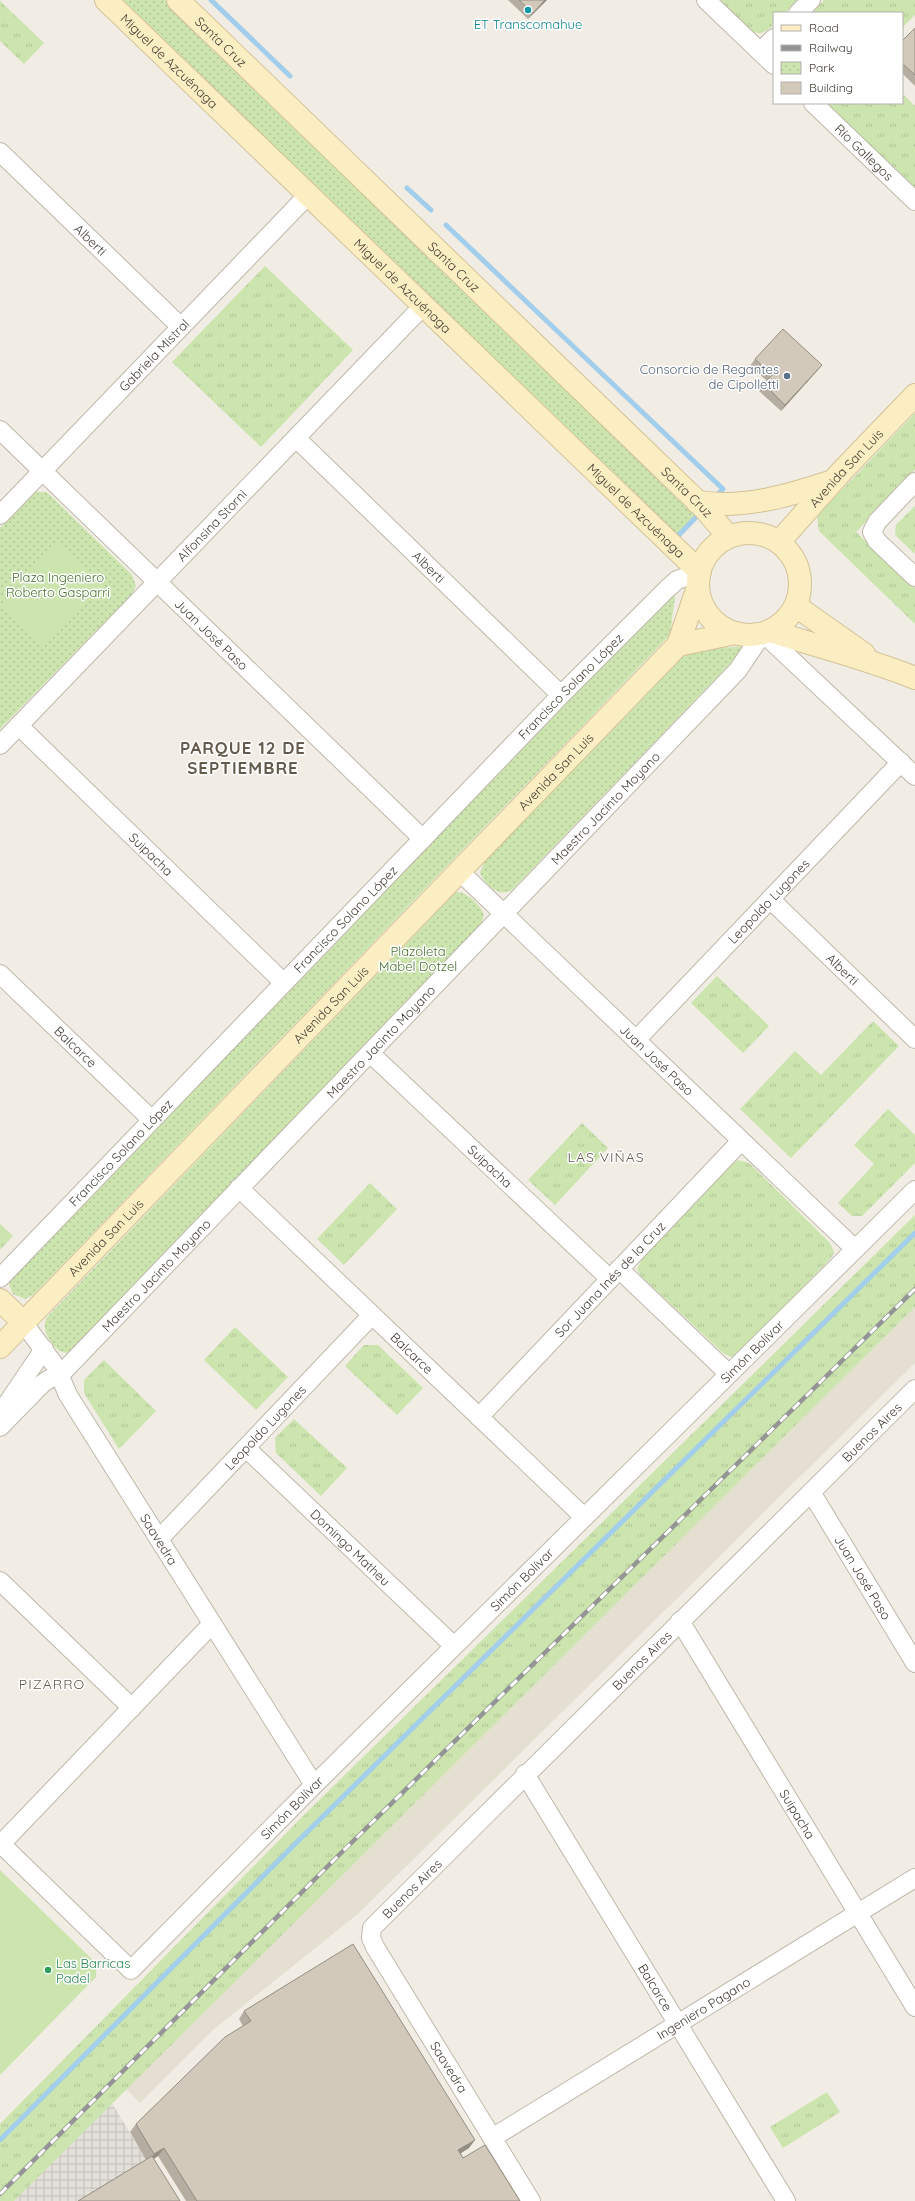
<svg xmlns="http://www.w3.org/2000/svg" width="915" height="2201" font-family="Quicksand,sans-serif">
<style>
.residential{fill:#e5dfd2}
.industrial{fill:url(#industrial-grid)}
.grass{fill:url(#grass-tufts)}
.park{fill:url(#park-dots)}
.pitch{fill:#cce4ae}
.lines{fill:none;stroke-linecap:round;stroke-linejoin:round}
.stream{stroke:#a2ceec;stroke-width:5}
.street-casing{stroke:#bfb8aa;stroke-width:20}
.secondary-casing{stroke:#d3c298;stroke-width:24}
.street{stroke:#fff;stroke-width:18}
.secondary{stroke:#fceec3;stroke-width:22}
.rail-casing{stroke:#949494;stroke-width:4.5}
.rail{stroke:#fff;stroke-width:3;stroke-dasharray:9;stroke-linecap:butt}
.wall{fill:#b5ada0}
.shaded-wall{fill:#938d82}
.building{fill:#d2c9ba;stroke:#938d82}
.culture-dot{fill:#0f9aa8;stroke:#fff;stroke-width:1.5}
.service-dot{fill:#5c6f8a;stroke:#fff;stroke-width:1.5}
.leisure-dot{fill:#2e9e5b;stroke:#fff;stroke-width:1.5}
.labels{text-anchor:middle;stroke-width:3;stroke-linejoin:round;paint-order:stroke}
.culture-label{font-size:13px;fill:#0d838f;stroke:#fff}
.street-label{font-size:13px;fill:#433d34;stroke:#fff}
.service-label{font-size:13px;fill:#4e5e75;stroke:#fff;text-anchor:end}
.park-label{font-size:13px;fill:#46722b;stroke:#fff}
.leisure-label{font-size:13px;fill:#27864d;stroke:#fff;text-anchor:start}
.neighbourhood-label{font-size:14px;letter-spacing:1px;fill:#655b4c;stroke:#fff}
.district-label{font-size:17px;font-weight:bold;letter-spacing:1px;fill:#655b4c;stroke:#fff}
</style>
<defs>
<pattern id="industrial-grid" width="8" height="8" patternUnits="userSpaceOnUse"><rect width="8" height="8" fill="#e3dfd9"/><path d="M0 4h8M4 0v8" fill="none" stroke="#c4c0bb"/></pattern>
<pattern id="grass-tufts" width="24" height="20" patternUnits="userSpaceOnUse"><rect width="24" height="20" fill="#cce4ae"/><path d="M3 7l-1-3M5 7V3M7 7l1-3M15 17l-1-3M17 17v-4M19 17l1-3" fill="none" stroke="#b0c496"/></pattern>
<pattern id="park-dots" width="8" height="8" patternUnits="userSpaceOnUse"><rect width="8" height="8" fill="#cce4ae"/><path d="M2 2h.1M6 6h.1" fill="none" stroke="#b0c496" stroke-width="1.8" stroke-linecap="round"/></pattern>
</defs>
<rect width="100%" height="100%" fill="#f1ede4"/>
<!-- residential -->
<path class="residential" d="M915 1307V1363L359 1913 213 2030 140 2103 126 2089Z"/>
<!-- industrial -->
<path class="industrial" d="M112 2103 171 2201H14Z"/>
<!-- grass -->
<path class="grass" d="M719 0H797L785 13H774V24C767 31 762 36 752 31Z
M824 0H915V15L902 28V13H812Z
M0 1 44 43 24 64 0 41Z
M902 93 915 106V188L826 103H902Z
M265 266 353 350 261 447 172 362Z
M915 413V470L856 532 915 588V624L819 531 817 516Z
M915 506V554L895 535 896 525Z
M717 976 769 1026 743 1053 691 1003Z
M873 1021 899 1046 791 1158 740 1109 795 1051 821 1075Z
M888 1109 915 1135V1163L862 1216H852L838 1203 874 1164 854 1145Z
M582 1123 608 1148 555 1205 528 1180Z
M738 1160 749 1163 830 1243 834 1252 831 1258 737 1354 731 1357 723 1353 640 1275 637 1269 642 1259 731 1165Z
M370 1183 397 1209 344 1265 317 1239Z
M915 1215V1307L14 2201H0V2124L303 1816Z
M0 1224 13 1236 0 1250Z
M235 1327 288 1377 256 1410 204 1360Z
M364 1345H378L423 1388 397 1415 345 1366Z
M104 1360 156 1411 119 1449 84 1393V1380Z
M294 1419 347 1468 321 1496 276 1453 275 1438Z
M827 2092 840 2112 783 2148 770 2127Z"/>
<!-- park -->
<path class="park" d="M119 0H165L698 515 677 537Z
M36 492H46L53 498 132 575 136 586 132 594 0 729V528Z
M676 589 670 635 33 1295 25 1299 13 1294 9 1285 12 1276Z
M747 646 513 889C501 899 485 885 480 873L485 861 687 650Z
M456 892C466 891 481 905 484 915L481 924 72 1350 67 1353 59 1351C50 1342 39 1327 48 1316Z"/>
<!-- pitch -->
<path class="pitch" d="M58 544 102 585 43 648 0 605Z
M0 1870 96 1963V1977L0 2075Z"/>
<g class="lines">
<!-- stream -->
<path class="stream" d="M211 0 290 76
M407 188 431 210
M446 225 723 489 715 497
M673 541 701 512
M0 2140 297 1842 915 1233"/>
<!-- street casing -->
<g class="street-casing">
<g id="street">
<path d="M706 0 774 65"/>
<path d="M798 13 811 0"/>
<path d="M760 52 774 38"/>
<path id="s1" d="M813 103 915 201"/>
<path id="s2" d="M0 152 181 327"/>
<path id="s3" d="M0 430 423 839"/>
<path id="s4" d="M296 438 561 695"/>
<path d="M915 482 877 522 872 532 877 541 915 577"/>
<path id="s5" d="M0 515 308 195"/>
<path id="s6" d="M19 726 284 983"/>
<path id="s7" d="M0 745 423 306"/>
<path id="s8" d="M458 870 855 1249"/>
<path id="s9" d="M770 899 915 1039"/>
<path id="s10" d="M0 974 152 1120"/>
<path id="s11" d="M636 1040 901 762"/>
<path id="s12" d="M370 1053 610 1279"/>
<path id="s13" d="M239 1188 584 1517"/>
<path d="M619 1269 729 1374"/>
<path id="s14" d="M0 1278 561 695 667 589 677 580 700 572"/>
<path id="s15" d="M23 1322 56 1367 68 1395 314 1785"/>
<path id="s16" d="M59 1376 715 694 738 670 763 633 915 776"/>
<path d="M0 1414 44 1349"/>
<path id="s17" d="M479 1417 741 1141"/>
<path d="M0 1427 42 1384 49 1379 59 1376"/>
<path id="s18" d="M246 1448 454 1646"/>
<path id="s19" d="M811 1492 915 1663"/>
<path id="s20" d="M159 1539 372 1315"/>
<path d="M0 1581 132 1708"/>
<path id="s21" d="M680 1621 915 2007"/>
<path id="s22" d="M525 1774 786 2201"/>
<path id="s23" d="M0 1843 131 1970 314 1785 915 1190"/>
<path d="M1 1844 212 1624"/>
<path id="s24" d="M492 2138 915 1878"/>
<path id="s25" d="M531 2201 375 1947 371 1938 372 1928 915 1389"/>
</g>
</g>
<!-- secondary casing -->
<g class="secondary-casing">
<g id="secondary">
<path id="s26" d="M106 0 700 572"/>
<path id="s27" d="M178 0 704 508 728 536"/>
<path d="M697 502C744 509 788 496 833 481"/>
<circle cx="749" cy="584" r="51"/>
<path id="s28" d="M779 542 842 471 915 395"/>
<path d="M796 606 864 654"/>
<path d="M771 631C819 647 868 659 915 678"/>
<path d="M678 645 735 633"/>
<path d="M0 1300 23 1322"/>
<path id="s29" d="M0 1347 678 645 698 587"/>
</g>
</g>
<!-- street -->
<use href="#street" class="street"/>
<!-- secondary -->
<use href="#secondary" class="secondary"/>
<!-- rail casing -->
<g class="rail-casing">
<path id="rail" d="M0 2194 341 1853 915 1289"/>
</g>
<!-- rail -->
<use href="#rail" class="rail"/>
</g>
<!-- wall -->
<path class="wall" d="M508 0H547L528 19Z
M915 28V86L902 73V41Z
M755 359 822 365 817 371 781 411 759 391 767 381 750 366Z
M244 2011 469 2148 461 2153 463 2158 520 2201H186L158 2156 154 2159 146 2160 130 2132 136 2124 243 2026 239 2019Z"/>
<!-- shaded-wall -->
<path class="shaded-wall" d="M545 0H547L528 19 533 13Z
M822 365 817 371 781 411 785 405Z
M475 2140 469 2148 453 2158 458 2150Z
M164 2148 158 2156 148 2162 154 2154Z"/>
<!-- building -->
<path class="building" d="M519 0H545L533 13Z
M915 28V75L902 63V41Z
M783 329 822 365 785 405 764 384 772 375 755 359Z
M353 1944 475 2140 458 2150 463 2158 485 2145 520 2201H197L164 2148 154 2154 136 2124 225 2037 251 2021 244 2011Z
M152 2156 180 2201H78Z"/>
<!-- markers -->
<circle class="culture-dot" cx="528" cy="10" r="4"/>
<circle class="service-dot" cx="787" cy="376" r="4"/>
<circle class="leisure-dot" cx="48" cy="1970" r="4"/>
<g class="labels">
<!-- culture labels -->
<g class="culture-label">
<text x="528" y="29">ET Transcomahue</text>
</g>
<!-- street labels -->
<g class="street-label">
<text dy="5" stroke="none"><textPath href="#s27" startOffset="60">Santa Cruz</textPath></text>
<text dy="5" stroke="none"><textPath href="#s26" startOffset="88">Miguel de Azcuénaga</textPath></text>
<text dy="5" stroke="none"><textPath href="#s1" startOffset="71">Río Gallegos</textPath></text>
<text dy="5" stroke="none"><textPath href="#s2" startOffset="126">Alberti</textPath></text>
<text dy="5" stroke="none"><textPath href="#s27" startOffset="384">Santa Cruz</textPath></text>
<text dy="5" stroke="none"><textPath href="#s26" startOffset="412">Miguel de Azcuénaga</textPath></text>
<text dy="5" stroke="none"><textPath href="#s5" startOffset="222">Gabriela Mistral</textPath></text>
<text dy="5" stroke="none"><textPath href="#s28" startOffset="100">Avenida San Luis</textPath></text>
<text dy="5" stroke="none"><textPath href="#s27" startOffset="708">Santa Cruz</textPath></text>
<text dy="5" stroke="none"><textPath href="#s26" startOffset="736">Miguel de Azcuénaga</textPath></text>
<text dy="5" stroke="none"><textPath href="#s7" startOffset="305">Alfonsina Storni</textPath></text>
<text dy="5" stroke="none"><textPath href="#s4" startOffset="185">Alberti</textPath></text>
<text dy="5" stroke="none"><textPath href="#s3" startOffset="294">Juan José Paso</textPath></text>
<text dy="5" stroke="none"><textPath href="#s14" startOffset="822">Francisco Solano López</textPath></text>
<text dy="5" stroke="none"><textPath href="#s29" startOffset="800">Avenida San Luis</textPath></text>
<text dy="5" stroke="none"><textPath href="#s16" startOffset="788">Maestro Jacinto Moyano</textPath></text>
<text dy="5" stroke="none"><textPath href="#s6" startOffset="184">Suipacha</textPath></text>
<text dy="5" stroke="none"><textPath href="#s11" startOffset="192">Leopoldo Lugones</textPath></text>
<text dy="5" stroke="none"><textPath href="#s14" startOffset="498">Francisco Solano López</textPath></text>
<text dy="5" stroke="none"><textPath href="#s9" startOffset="101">Alberti</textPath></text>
<text dy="5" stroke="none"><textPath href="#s29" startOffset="476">Avenida San Luis</textPath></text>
<text dy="5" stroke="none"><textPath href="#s16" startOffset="464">Maestro Jacinto Moyano</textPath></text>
<text dy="5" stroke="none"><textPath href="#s10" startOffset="105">Balcarce</textPath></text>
<text dy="5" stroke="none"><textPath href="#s8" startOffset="275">Juan José Paso</textPath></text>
<text dy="5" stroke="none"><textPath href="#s14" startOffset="174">Francisco Solano López</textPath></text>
<text dy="5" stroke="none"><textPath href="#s12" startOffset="165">Suipacha</textPath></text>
<text dy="5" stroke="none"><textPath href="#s29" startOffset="152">Avenida San Luis</textPath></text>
<text dy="5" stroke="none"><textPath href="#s16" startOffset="140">Maestro Jacinto Moyano</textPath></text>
<text dy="5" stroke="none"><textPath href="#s17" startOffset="190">Sor Juana Inés de la Cruz</textPath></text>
<text dy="5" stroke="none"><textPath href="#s23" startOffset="1059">Simón Bolívar</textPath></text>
<text dy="5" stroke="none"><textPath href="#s13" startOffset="239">Balcarce</textPath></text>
<text dy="5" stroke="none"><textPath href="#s20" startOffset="154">Leopoldo Lugones</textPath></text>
<text dy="5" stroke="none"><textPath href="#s25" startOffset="1022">Buenos Aires</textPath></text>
<text dy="5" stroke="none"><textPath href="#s15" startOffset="257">Saavedra</textPath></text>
<text dy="5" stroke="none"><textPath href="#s18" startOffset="144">Domingo Matheu</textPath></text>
<text dy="5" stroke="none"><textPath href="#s19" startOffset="100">Juan José Paso</textPath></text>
<text dy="5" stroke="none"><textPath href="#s23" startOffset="735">Simón Bolívar</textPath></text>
<text dy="5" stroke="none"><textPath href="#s25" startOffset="698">Buenos Aires</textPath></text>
<text dy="5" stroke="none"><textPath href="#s23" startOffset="411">Simón Bolívar</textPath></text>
<text dy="5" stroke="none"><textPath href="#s21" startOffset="226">Suipacha</textPath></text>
<text dy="5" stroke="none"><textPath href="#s25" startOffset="374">Buenos Aires</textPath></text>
<text dy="5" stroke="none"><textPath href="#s22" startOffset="250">Balcarce</textPath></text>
<text dy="5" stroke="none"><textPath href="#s24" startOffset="248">Ingeniero Pagano</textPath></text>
<text transform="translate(449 2067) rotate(58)" y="5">Saavedra</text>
</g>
<!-- service labels -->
<g class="service-label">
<text x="779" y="374">Consorcio de Regantes<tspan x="779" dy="15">de Cipolletti</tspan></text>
</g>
<!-- park labels -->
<g class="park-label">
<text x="58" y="582">Plaza Ingeniero<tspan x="58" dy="15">Roberto Gasparri</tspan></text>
<text x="418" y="956">Plazoleta<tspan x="418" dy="15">Mabel Dotzel</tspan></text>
</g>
<!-- leisure labels -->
<g class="leisure-label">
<text x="56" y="1968">Las Barricas<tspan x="56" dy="15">Padel</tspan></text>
</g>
<!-- neighbourhood labels -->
<g class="neighbourhood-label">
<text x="606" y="1162">LAS VIÑAS</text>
<text x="52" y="1689">PIZARRO</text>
</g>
<!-- district labels -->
<g class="district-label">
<text x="243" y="754">PARQUE 12 DE<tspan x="243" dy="20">SEPTIEMBRE</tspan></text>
</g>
</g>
<!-- legend -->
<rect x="773" y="12" width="130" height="92" fill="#ffffff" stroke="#b4b1ae"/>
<rect x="781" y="25" width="20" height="6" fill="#fceec3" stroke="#b4b1ae"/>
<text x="809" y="32" font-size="12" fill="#433d34">Road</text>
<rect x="781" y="45" width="20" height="6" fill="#949494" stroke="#b4b1ae"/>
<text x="809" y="52" font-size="12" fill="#433d34">Railway</text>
<rect x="781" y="62" width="20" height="12" fill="url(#park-dots)" stroke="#b4b1ae"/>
<text x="809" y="72" font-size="12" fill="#433d34">Park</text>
<rect x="781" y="82" width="20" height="12" fill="#d2c9ba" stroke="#b4b1ae"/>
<text x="809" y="92" font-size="12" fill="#433d34">Building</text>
</svg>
